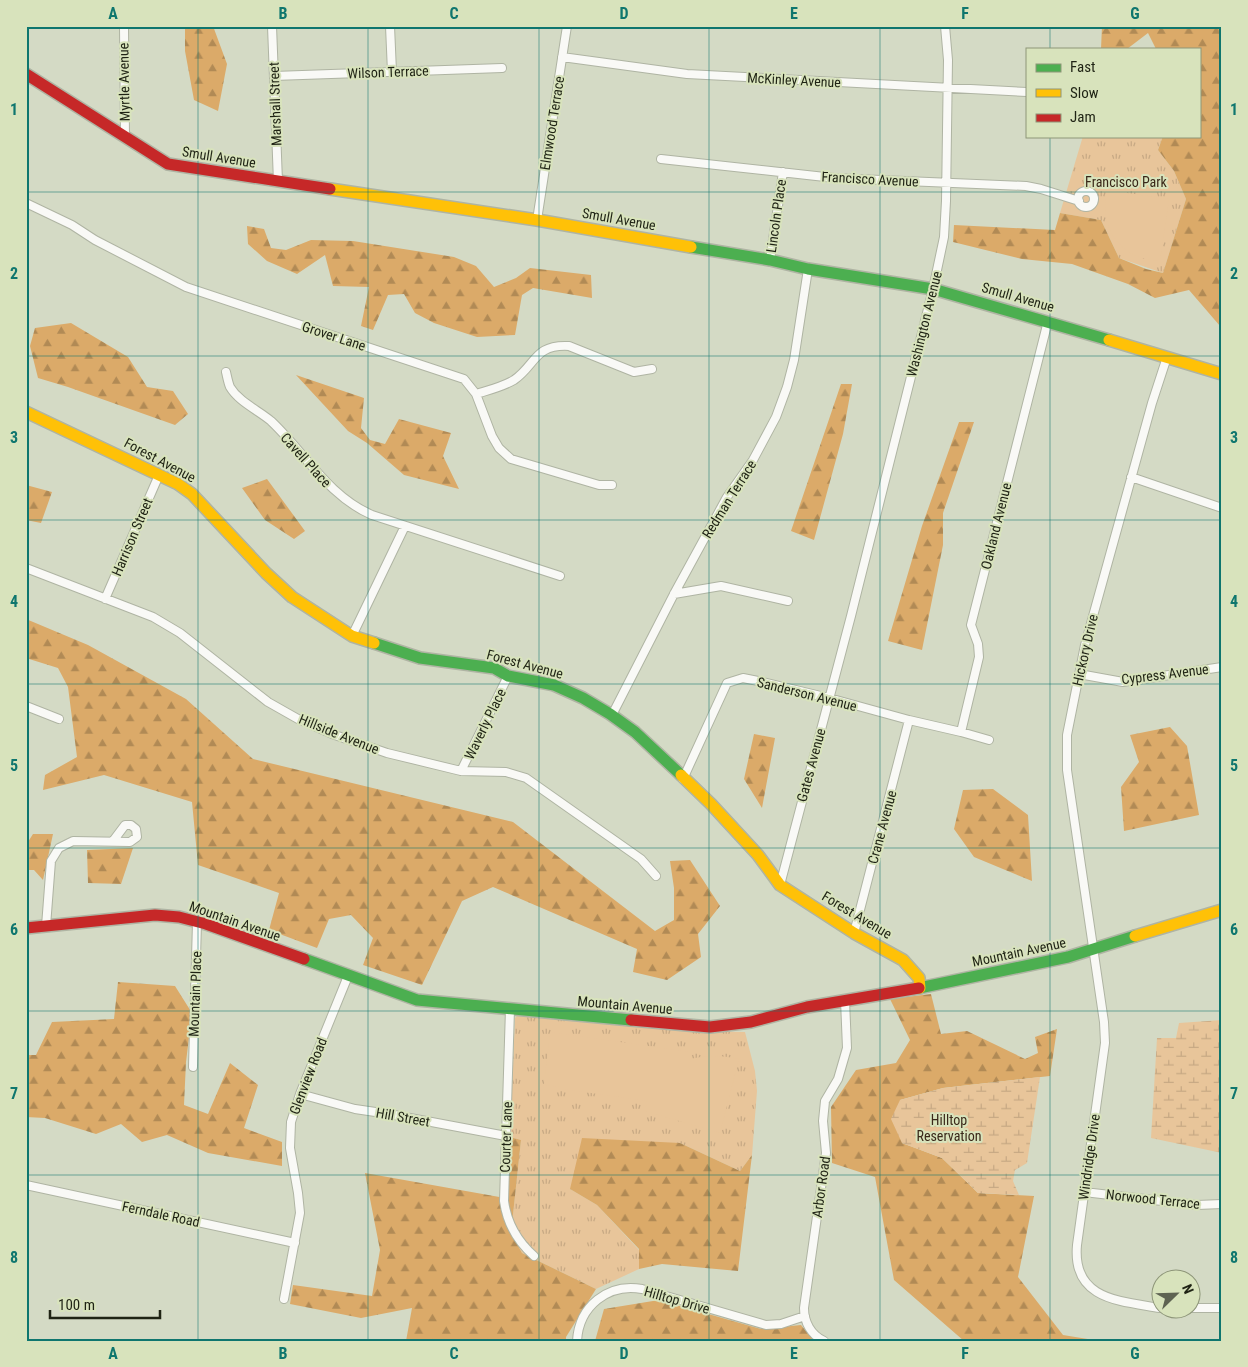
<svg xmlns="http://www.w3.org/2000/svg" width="1248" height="1367" font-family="'Roboto Condensed',sans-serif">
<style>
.grass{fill:url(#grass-tufts)}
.forest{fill:url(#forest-firs)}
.wetland{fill:url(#wetland-marsh)}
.pitch{fill:#e8c59a}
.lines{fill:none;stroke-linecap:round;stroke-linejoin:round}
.street-casing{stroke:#afb4a3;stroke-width:10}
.fast-casing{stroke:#afb4a3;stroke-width:14}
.slow-casing{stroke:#afb4a3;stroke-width:14}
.jam-casing{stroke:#afb4a3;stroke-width:14}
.street{stroke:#f9f9f6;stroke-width:8}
.fast{stroke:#4caf50;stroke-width:11}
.slow{stroke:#ffc107;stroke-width:11}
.jam{stroke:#c62828;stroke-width:11}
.grid{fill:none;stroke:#0f766e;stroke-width:1;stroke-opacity:0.55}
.labels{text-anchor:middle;stroke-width:4;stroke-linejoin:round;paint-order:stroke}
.street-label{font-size:14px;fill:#1f2314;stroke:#d8e3bc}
.park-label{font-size:14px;fill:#3a2819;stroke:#d8e3bc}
.neatline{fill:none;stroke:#0f766e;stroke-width:2}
.grid-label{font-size:16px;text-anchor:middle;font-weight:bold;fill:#0f766e}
</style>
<defs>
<pattern id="grass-tufts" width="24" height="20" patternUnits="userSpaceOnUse" patternTransform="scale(1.25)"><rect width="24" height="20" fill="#e8c59a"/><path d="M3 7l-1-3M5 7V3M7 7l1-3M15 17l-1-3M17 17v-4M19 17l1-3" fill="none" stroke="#c7a984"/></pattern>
<pattern id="forest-firs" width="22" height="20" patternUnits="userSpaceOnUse" patternTransform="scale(1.25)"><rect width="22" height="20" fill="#dbaa69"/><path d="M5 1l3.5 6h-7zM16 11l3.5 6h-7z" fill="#b18a55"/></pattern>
<pattern id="wetland-marsh" width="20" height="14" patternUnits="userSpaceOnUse" patternTransform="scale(1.25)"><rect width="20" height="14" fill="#e8c59a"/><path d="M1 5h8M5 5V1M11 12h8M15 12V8" fill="none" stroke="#c7a984"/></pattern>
</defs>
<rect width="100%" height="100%" fill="#d4dac5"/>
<!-- grass -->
<path class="grass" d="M1083 136H1163L1158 150 1174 171 1186 199 1163 273 1119 258 1101 220 1060 213Z
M517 1016 685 1031 745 1032 755 1071 757 1091 752 1155 740 1171 680 1143 570 1189 597 1205 639 1250V1269L596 1289 522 1253 511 1233 521 1140 510 1137 515 1018Z"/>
<!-- forest -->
<path class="forest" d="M185 26H213L227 64 218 111 194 100 185 51Z
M1102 26H1216L1222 29V325L1220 326 1189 290 1155 298 1128 284 1072 264 1022 259 953 242 954 225 1055 230 1060 213 1101 220 1119 258 1146 269 1163 273 1186 199 1174 171 1158 150 1163 136H1199V49H1156L1148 33 1127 49H1101Z
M247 226 264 229 271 248 286 250 311 240 353 241 454 257 476 266 494 287 516 278 530 268 591 275 592 298 533 288 522 295 515 335 477 337 434 323 415 313 404 294 388 295 373 330 361 326 369 287 333 286 325 255 297 274 267 261 248 244Z
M71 323 128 357 147 387 173 391 188 414 175 425 68 387 38 378 30 346 35 328Z
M296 375 364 398 361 428 370 440 385 444 399 419 451 433 443 456 459 489 404 475 367 443 348 431Z
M841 384H852L843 434 814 540 791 531Z
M959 422H974L943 513V545L922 650 888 641 922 526Z
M267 479 305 531 294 539 265 520 242 488Z
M26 485 52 492 41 523 26 520Z
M26 619 88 645 186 699 253 759 513 822 655 931 674 920V888L670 861 690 860 720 906 698 934 701 957 667 980 633 972 637 949 493 887 462 901 422 985 363 965 373 938 351 915 329 919 317 948 269 930 279 893 198 865 192 802 104 775 43 790 45 775 77 757 68 687 58 668 26 658Z
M1170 727 1187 746 1199 815 1124 831 1121 787 1139 762 1130 735Z
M754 734 775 738 762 808 744 779Z
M993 789 1028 815 1032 881 974 857 954 829 963 790Z
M33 834H53L43 880 34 870H26V845Z
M133 848 121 884 88 883 87 850Z
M118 982 175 986 192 1013 186 1062 184 1105 208 1114 230 1063 258 1085 244 1128 282 1142V1166L208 1153 167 1135 142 1142 121 1124 96 1134 45 1118 26 1117V1055H36L52 1022 114 1019Z
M931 994 941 1034 967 1031 1025 1059 1038 1053 1035 1037 1057 1029 1050 1076 943 1088 900 1100 902 1143 942 1158 978 1193 1034 1196 1018 1277 1063 1335 1100 1341H964L894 1280 875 1177 832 1163 831 1107 856 1070 896 1063 910 1040 890 999Z
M510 1137 521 1140 511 1233 522 1253 596 1289 566 1337V1341H406L412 1308 361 1318 290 1304 293 1285 372 1296 380 1250 365 1173 505 1198Z
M582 1138 680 1143 740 1171 752 1155 738 1271 662 1264 639 1269V1249L597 1205 570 1189Z
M659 1300 761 1329 801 1325 814 1341H595L604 1309Z"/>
<!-- wetland -->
<path class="wetland" d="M1222 1020V1153L1151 1138 1157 1038H1176L1179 1023Z
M1040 1077 1027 1163 1015 1170 1013 1181 1019 1195 978 1193 942 1158 902 1143 891 1119 900 1100 943 1088Z"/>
<!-- pitch -->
<path class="pitch" d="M1107 190 1169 199 1160 261C1121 260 1098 228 1107 190Z
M550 1032 690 1052V1059C707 1055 721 1055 739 1059L720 1133 645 1111 647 1101 563 1089V1086L558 1087 544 1085Z"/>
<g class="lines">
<!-- street casing -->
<g class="street-casing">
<path id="street" d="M124 26 125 137
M272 26 278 182
M390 26 392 72
M562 57 687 74 1027 92
M274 76 502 68
M661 159 834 178 1026 186 1041 189 1079 201
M1078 199a8 8 0 1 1 16 0a8 8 0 1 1-16 0Z
M26 203 72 225 95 240 186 287 464 379 476 394 492 436 499 448 511 459 599 485H612
M537 220 567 26
M770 260 783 172
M226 372C227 376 228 382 230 387 239 402 258 410 271 421 305 453 328 496 372 515L560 576
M476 394C489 390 502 387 514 380 536 365 534 344 569 346L634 372 652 369
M1131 477 1222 508
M26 568 153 617 180 633 268 702 298 719 332 734 387 753 461 771 506 772 526 778 641 859 656 876
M674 594 721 586 788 601
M105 599 159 475
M352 636 405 526
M1079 674 1123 682 1222 667
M26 706 59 719
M612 715 674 594 727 497 753 460 776 417 787 387 794 360 808 269
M961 732 979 657 978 644 971 625 1048 321
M461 771 508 676
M683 779 727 683 743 678 758 681 829 698 909 720 961 732 989 740
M780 885 851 616 933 289 944 237 946 201 948 60 945 26
M46 926 51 861 59 848 73 841 130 842 137 837 136 829 131 825H125L113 841
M854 933 909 720
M510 1009 504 1201C507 1223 517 1241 534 1256
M193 1067 197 922
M300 1094 355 1109 389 1114 506 1136
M26 1185 295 1243
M1084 1192 1197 1205 1222 1204
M284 1299 300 1213 298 1193 290 1148 291 1122 300 1094 348 976
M1160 1308C1120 1301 1072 1300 1077 1245L1105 1043 1104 1022 1067 770V735L1085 645 1152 403 1167 357
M1190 1308H1222
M577 1341C579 1306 608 1283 642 1289L766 1325 781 1324 805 1316
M824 1341C811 1335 804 1322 804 1308L826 1153 823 1121 825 1101 838 1079 847 1048 845 1000"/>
</g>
<!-- fast casing -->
<g class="fast-casing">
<path id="fast" d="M691 247 770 260 808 269 933 289 1109 340
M374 643 420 658 494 668 508 676 554 685 583 698 610 714 635 732 681 775
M304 959 417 1000 631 1020
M919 988 1068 957 1135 936"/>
</g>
<!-- slow casing -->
<g class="slow-casing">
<path id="slow" d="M330 189 537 220 691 247
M1109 340 1222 374
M26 412 178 484 192 494 266 573 292 597 352 636 374 643
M681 775 711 804 758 855 780 885 854 933 903 960 919 978 920 988
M1135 936 1222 910"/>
</g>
<!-- jam casing -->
<g class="jam-casing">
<path id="jam" d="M26 74 168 164 330 189
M26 928 155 915 179 917 206 924 304 959
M631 1020 710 1027 751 1022 807 1007 919 988"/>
</g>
<!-- street -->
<use href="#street" class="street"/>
<!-- fast -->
<use href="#fast" class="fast"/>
<!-- slow -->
<use href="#slow" class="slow"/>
<!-- jam -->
<use href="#jam" class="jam"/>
</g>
<!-- grid -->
<path class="grid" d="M198 26V1341M368 26V1341M539 26V1341M709 26V1341M880 26V1341M1050 26V49M1050 136V1341M26 192H1222M26 356H1222M26 520H1222M26 684H1222M26 848H1222M26 1011H1222M26 1175H1222"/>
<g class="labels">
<!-- street labels -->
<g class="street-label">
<text transform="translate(388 72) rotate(-2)" y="5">Wilson Terrace</text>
<text transform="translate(794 80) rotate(3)" y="5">McKinley Avenue</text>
<text transform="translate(124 82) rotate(-91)" y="5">Myrtle Avenue</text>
<text transform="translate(275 104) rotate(-92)" y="5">Marshall Street</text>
<text transform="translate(552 123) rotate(-81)" y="5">Elmwood Terrace</text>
<text transform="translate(219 157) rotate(9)" y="5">Smull Avenue</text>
<text transform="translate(870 179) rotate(3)" y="5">Francisco Avenue</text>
<text transform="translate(776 216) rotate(-82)" y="5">Lincoln Place</text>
<text transform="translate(619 219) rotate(10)" y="5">Smull Avenue</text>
<text transform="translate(1018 297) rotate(16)" y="5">Smull Avenue</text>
<text transform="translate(924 324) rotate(-76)" y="5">Washington Avenue</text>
<text transform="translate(334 336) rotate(18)" y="5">Grover Lane</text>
<text transform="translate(160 460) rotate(28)" y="5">Forest Avenue</text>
<text transform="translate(306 460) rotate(48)" y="5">Cavell Place</text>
<text transform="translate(729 499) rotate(-58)" y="5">Redman Terrace</text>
<text transform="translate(996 526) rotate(-76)" y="5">Oakland Avenue</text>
<text transform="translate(132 537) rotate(-67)" y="5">Harrison Street</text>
<text transform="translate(1085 650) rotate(-77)" y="5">Hickory Drive</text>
<text transform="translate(525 664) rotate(15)" y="5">Forest Avenue</text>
<text transform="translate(1165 674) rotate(-7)" y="5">Cypress Avenue</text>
<text transform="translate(807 694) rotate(14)" y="5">Sanderson Avenue</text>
<text transform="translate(485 724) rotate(-64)" y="5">Waverly Place</text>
<text transform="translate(339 734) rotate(22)" y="5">Hillside Avenue</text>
<text transform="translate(811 765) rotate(-75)" y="5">Gates Avenue</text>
<text transform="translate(882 827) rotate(-75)" y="5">Crane Avenue</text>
<text transform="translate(857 915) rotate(31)" y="5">Forest Avenue</text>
<text transform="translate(235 921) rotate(19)" y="5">Mountain Avenue</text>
<text transform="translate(1019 952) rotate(-12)" y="5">Mountain Avenue</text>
<text transform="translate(195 994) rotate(-88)" y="5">Mountain Place</text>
<text transform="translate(625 1005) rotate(5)" y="5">Mountain Avenue</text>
<text transform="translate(308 1076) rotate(-69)" y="5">Glenview Road</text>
<text transform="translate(403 1117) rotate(10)" y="5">Hill Street</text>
<text transform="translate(506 1137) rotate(-88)" y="5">Courter Lane</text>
<text transform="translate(1089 1157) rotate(-82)" y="5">Windridge Drive</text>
<text transform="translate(821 1187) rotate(-82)" y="5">Arbor Road</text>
<text transform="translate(1153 1199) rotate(6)" y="5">Norwood Terrace</text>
<text transform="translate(161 1214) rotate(12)" y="5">Ferndale Road</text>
<text transform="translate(677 1300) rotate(16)" y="5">Hilltop Drive</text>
</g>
<!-- park labels -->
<g class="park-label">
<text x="1126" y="187">Francisco Park</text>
<text x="949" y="1125">Hilltop<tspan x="949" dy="16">Reservation</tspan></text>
</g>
</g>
<!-- border -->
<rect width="1248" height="1367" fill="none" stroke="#d8e3bc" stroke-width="55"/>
<!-- legend -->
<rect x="1026" y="48" width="175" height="90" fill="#d8e3bc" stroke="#8e9679"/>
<rect x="1036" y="64" width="25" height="8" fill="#4caf50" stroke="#8e9679"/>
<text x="1070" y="72" font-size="15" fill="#1f2314">Fast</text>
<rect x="1036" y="89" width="25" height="8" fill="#ffc107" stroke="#8e9679"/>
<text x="1070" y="98" font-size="15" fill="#1f2314">Slow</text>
<rect x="1036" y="114" width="25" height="8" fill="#c62828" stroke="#8e9679"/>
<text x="1070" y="122" font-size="15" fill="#1f2314">Jam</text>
<!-- north arrow -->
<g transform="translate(1176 1294) rotate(67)"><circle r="24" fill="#d8e3bc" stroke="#8e9679"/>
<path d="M0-4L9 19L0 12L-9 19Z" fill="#5e6352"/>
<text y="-8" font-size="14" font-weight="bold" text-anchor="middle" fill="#1f2314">N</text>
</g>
<!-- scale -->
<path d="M50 1310v8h110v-8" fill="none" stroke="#1f2314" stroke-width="2.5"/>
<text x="58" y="1310" font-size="15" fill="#1f2314" stroke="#d8e3bc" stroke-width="4" paint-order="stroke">100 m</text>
<rect x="28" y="28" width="1192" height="1312" class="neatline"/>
<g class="grid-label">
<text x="113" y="19">A</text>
<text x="283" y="19">B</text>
<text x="454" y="19">C</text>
<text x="624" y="19">D</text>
<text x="794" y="19">E</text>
<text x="965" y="19">F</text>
<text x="1135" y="19">G</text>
<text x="14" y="115">1</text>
<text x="1234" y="115">1</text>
<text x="14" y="279">2</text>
<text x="1234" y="279">2</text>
<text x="14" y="443">3</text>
<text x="1234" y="443">3</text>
<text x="14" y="607">4</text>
<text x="1234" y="607">4</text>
<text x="14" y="771">5</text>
<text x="1234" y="771">5</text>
<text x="14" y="935">6</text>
<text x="1234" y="935">6</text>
<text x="14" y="1099">7</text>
<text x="1234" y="1099">7</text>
<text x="14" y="1263">8</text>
<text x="1234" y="1263">8</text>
<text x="113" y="1359">A</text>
<text x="283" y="1359">B</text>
<text x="454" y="1359">C</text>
<text x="624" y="1359">D</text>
<text x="794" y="1359">E</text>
<text x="965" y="1359">F</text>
<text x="1135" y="1359">G</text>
</g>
</svg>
